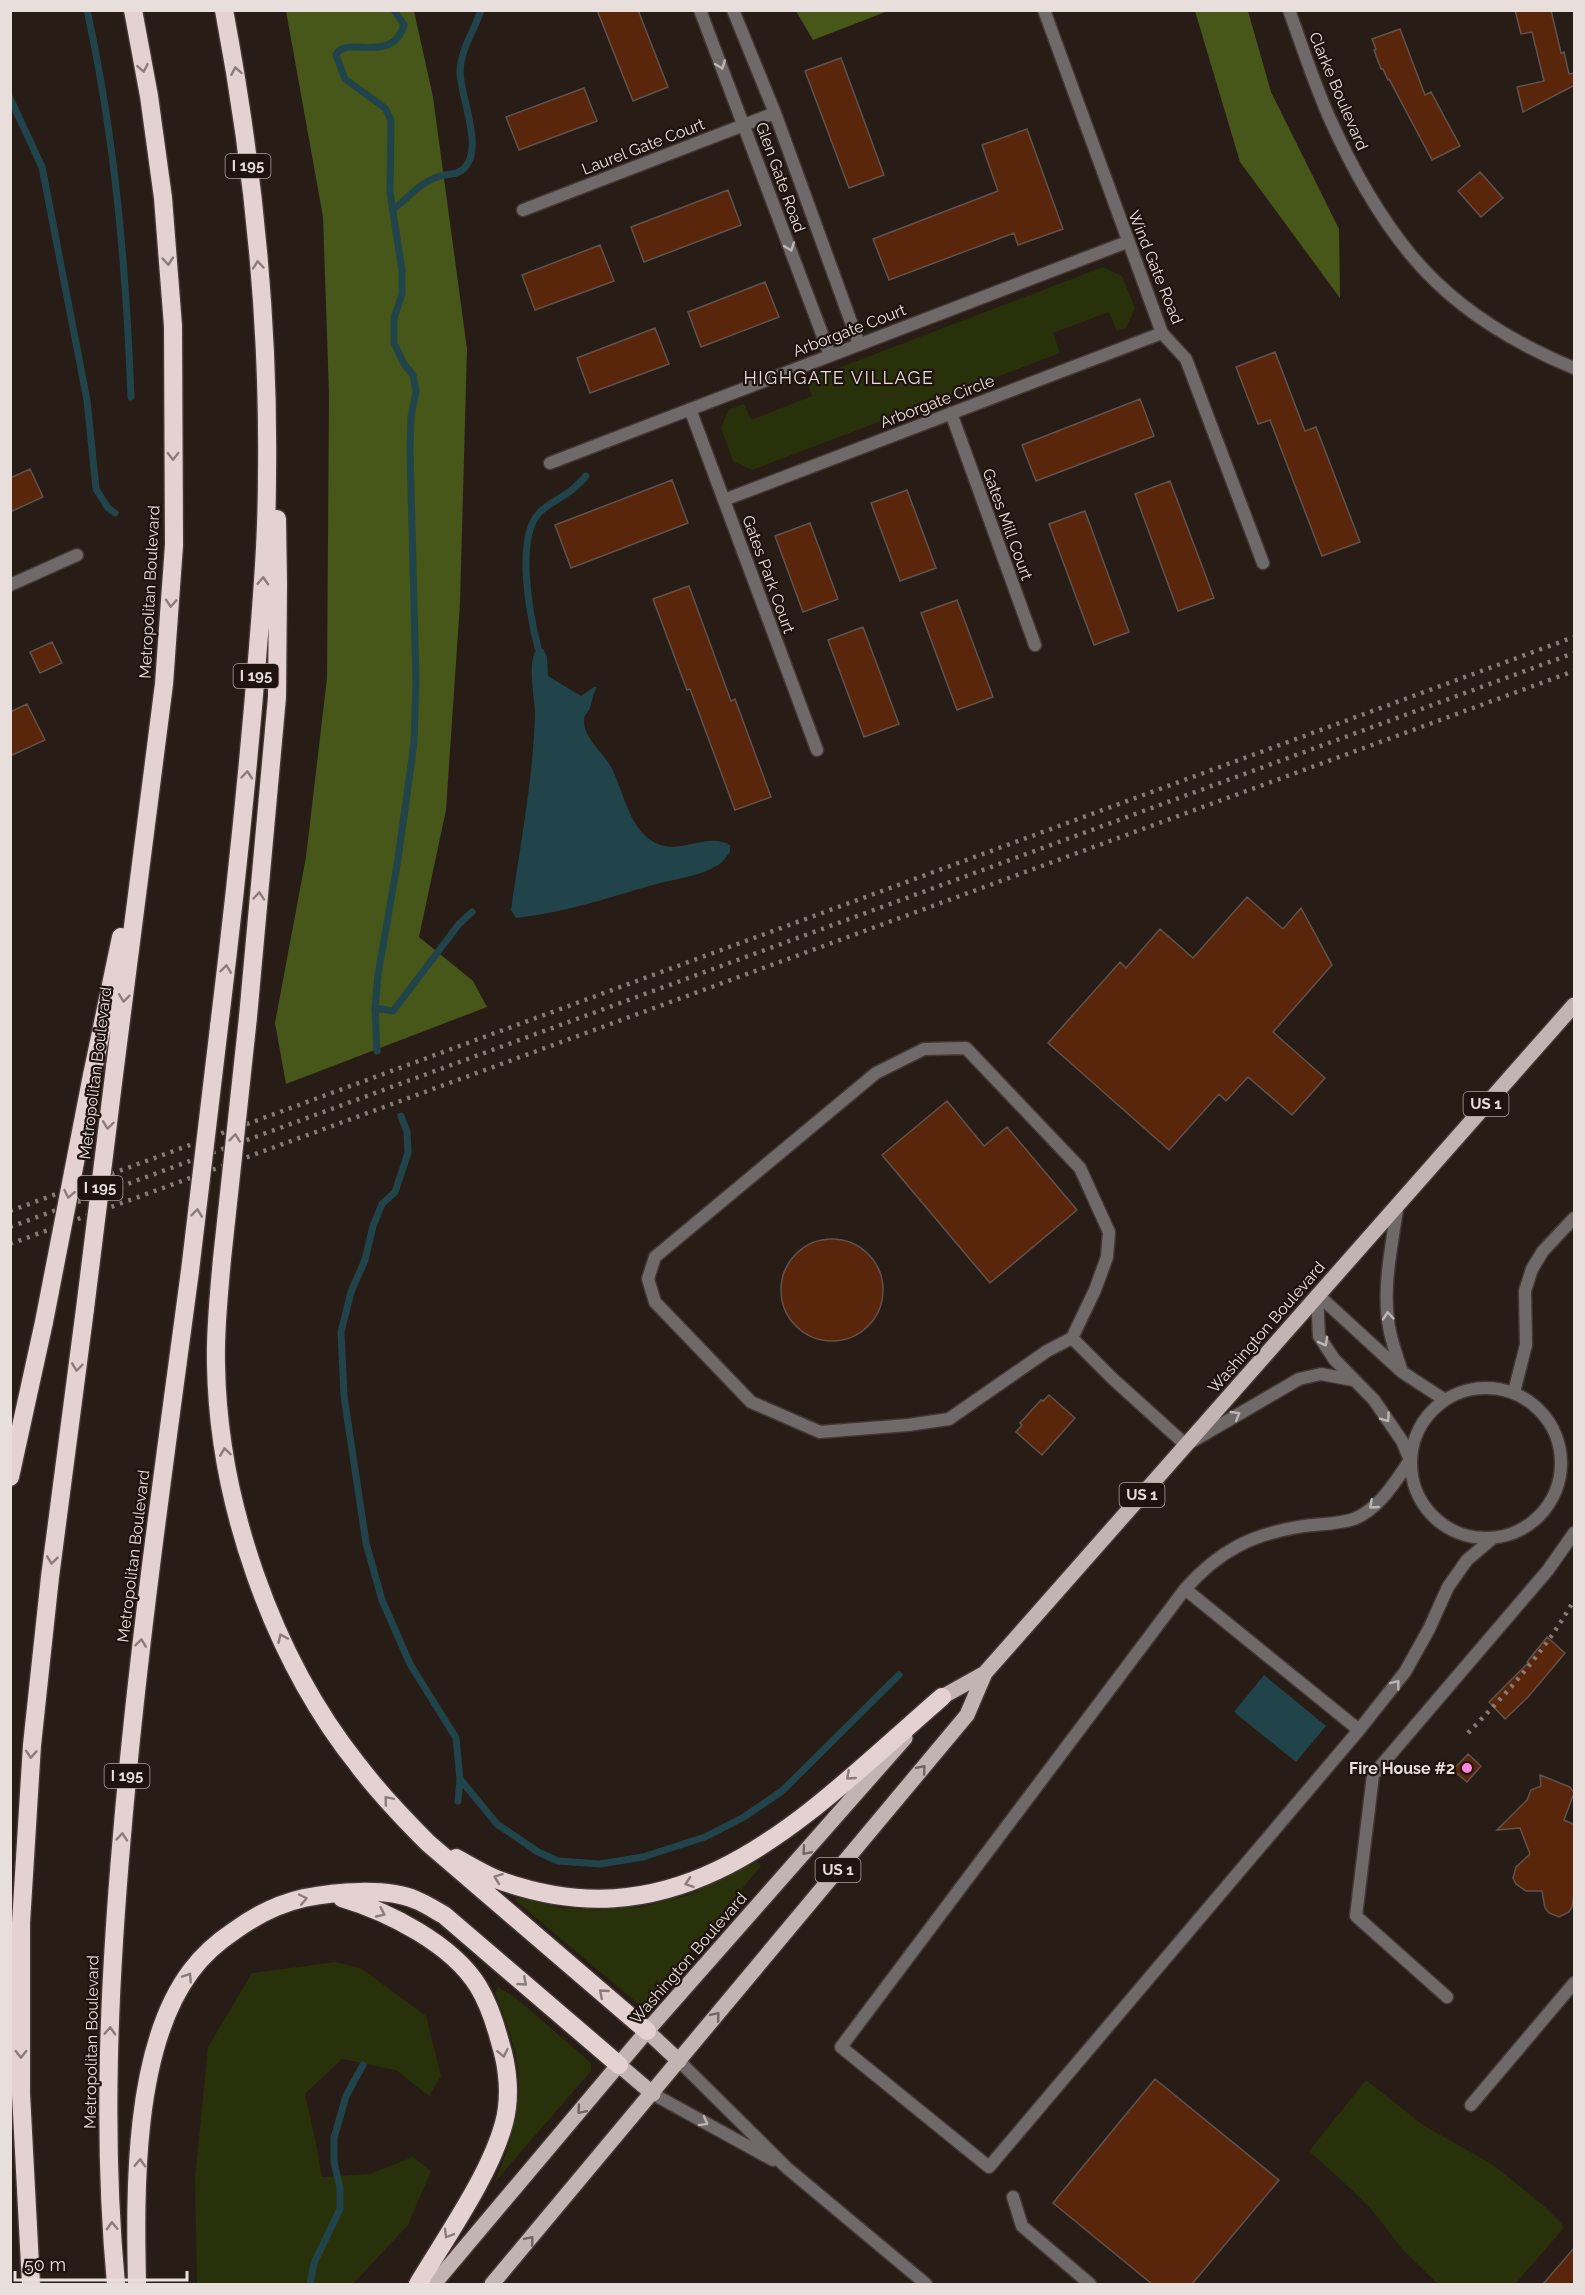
<svg xmlns="http://www.w3.org/2000/svg" width="1585" height="2295" font-family="Raleway,sans-serif">
<style>
.green{fill:#283109}
.forest{fill:#475619}
.water{fill:#20444a}
.lines{fill:none;stroke-linecap:round;stroke-linejoin:round}
.stream{stroke:#20444a;stroke-width:7}
.building{fill:#5a260b;stroke:#60524c;stroke-width:1.5}
.service-casing{stroke:#433733;stroke-width:15}
.minor-casing{stroke:#433733;stroke-width:15}
.tertiary-casing{stroke:#433733;stroke-width:15}
.primary-casing{stroke:#433733;stroke-width:18}
.motorway-casing{stroke:#433733;stroke-width:21}
.service{stroke:#706969;stroke-width:12}
.minor{stroke:#706969;stroke-width:12}
.tertiary{stroke:#706969;stroke-width:12}
.primary{stroke:#c3b4b4;stroke-width:15}
.motorway{stroke:#e4d2d2;stroke-width:18}
.rail{stroke:#867b77;stroke-width:4.5;stroke-dasharray:3 6;stroke-linecap:butt}
.motorway-bridge-casing{stroke:#433733;stroke-width:21;stroke-linecap:butt}
.motorway-bridge{stroke:#e4d2d2;stroke-width:18}
.oneway{stroke:#beb6b4}
.oneway2{stroke:#8b7c7a}
.oneway3{stroke:#706461}
.poi-dot{fill:#ff85df;stroke:#1e130e;stroke-width:2}
.labels{text-anchor:middle;stroke-width:4.5;stroke-linejoin:round;paint-order:stroke}
.shield{fill:#1e130e;stroke:#aba29e;stroke-width:1.5}
.shield-label{font-size:15px;font-weight:bold;fill:#e8dfdc}
.street-label{font-size:16px;fill:#e8dfdc;stroke:#1e130e}
.poi-label{font-size:16px;font-weight:bold;fill:#e8dfdc;stroke:#1e130e;text-anchor:end}
.neighbourhood-label{font-size:18px;letter-spacing:1.5px;fill:#e8dfdc;stroke:#1e130e}
</style>
<rect width="100%" height="100%" fill="#281c17"/>
<!-- green -->
<path class="green" d="M1103 267 1122 276 1135 308 1126 328 1117 331 1109 312 1053 333 1060 353 752 470 733 461 721 428 729 409 744 404 751 420 812 396 807 380Z
M757 1862 761 1866 649 2001 643 2004 637 2003 514 1899 520 1898 563 1908 598 1910 642 1907 689 1895Z
M336 1962 362 1969 426 2016 441 2076 429 2096 396 2070 342 2059 305 2094 316 2143 322 2177 370 2174 413 2157 431 2171 408 2225 353 2284H197L195 2178 208 2047 252 1973Z
M498 1987 516 1998 591 2063V2071L494 2183C510 2148 522 2108 518 2069 515 2043 504 2017 495 1993Z
M1366 2080 1423 2125 1493 2165 1512 2180 1545 2207 1562 2224 1563 2229 1515 2284H1438L1402 2249 1373 2211 1352 2190 1309 2151Z"/>
<!-- forest -->
<path class="forest" d="M286 11H414L433 97 467 349 460 603 446 810 419 937 473 981 487 1007 286 1084 275 1023 306 857 327 678 329 394 323 217Z
M796 11H888L813 40Z
M1195 11H1248L1271 92 1339 229 1340 298 1240 162Z"/>
<!-- water -->
<path class="water" d="M538 648 543 649 547 657 548 676 581 696 594 687H597C592 696 593 700 590 708 588 712 584 715 584 720 584 739 603 752 611 767 624 791 629 832 658 844 682 854 707 832 730 845V852C726 857 723 862 718 865 700 876 680 878 660 883 613 896 565 913 516 918L511 910C520 846 533 780 535 715 535 698 526 659 538 648Z
M1264 1675 1326 1726 1296 1762 1234 1712Z"/>
<g class="lines">
<!-- stream -->
<path class="stream" d="M87 10C115 138 126 267 131 397
M10 98 42 167 87 400 96 489 108 508 115 513
M393 209C408 199 419 183 437 177 448 173 459 176 466 166 483 145 460 96 460 71 461 48 474 32 481 10
M538 648C530 616 515 539 539 513 548 503 562 498 573 489 577 485 582 481 586 476
M375 1008 393 1011 459 924 472 912
M377 1051 375 1008 378 975 398 859 414 743 416 682 410 450 411 417 416 391 413 375 404 364 394 343V318L402 294V270L390 193 391 120 385 108 345 79 336 55C345 34 392 66 404 25L394 10
M401 1116 407 1132 408 1153 395 1192 382 1204 373 1226 365 1260 351 1292 341 1332 344 1396 366 1543 382 1600 410 1664 456 1738 460 1779 458 1801
M460 1779 497 1824 538 1852 558 1861 600 1864 643 1857 705 1837 744 1817 782 1791 899 1675
M310 2284 314 2263 340 2209V2188L334 2162V2138L346 2096 363 2065"/>
</g>
<!-- building -->
<path class="building" d="M597 10H638L668 87 633 101Z
M1515 10H1551L1561 53 1564 52 1569 74 1575 73V85L1523 112 1517 87 1544 81 1532 32 1521 34Z
M1400 29 1425 95 1431 92 1460 146 1432 160 1389 79 1388 80 1383 69H1381L1374 50 1376 49 1372 39Z
M841 58 884 175 849 188 805 71Z
M584 88 597 121 519 150 506 117Z
M1027 129 1063 229 1018 245 1014 233 889 280 873 239 998 191 982 145Z
M1480 172 1503 198 1481 217 1458 191Z
M728 190 741 225 644 262 631 227Z
M600 245 614 281 535 310 522 275Z
M765 282 779 317 701 347 688 312Z
M655 328 669 364 590 393 577 358Z
M1275 352 1305 431 1316 427 1360 542 1322 556 1270 420 1258 424 1236 367Z
M1140 399 1154 436 1036 481 1022 445Z
M30 469 43 497 10 512V478Z
M672 480 688 523 571 568 555 525Z
M1170 481 1214 598 1178 611 1135 494Z
M907 490 936 568 900 581 871 503Z
M1085 511 1129 632 1094 645 1049 524Z
M810 523 838 599 803 612 775 536Z
M689 586 731 701 735 699 771 797 735 810 690 689 687 690 653 599Z
M957 600 993 697 957 710 921 613Z
M863 627 899 724 864 737 828 640Z
M52 642 62 663 40 673 30 652Z
M27 704 45 740 10 756V712Z
M1247 897 1283 929 1301 908 1332 965 1273 1032 1325 1078 1292 1115 1248 1077 1226 1101 1219 1094 1169 1150 1048 1043 1120 962 1126 968 1160 929 1193 958Z
M947 1101 984 1146 1007 1127 1077 1210 990 1283 882 1155Z
M781 1290a51 51 0 1 1 102 0a51 51 0 1 1-102 0Z
M1049 1395 1075 1418 1042 1455 1016 1432 1022 1425 1020 1423 1041 1400 1043 1401Z
M1547 1637 1565 1653 1528 1697 1505 1719 1489 1702 1528 1663 1527 1662Z
M1468 1754 1481 1766 1467 1782 1453 1770Z
M1540 1775 1570 1787 1574 1793 1564 1820 1575 1825V1886L1572 1907 1569 1912 1559 1917 1549 1913 1545 1908 1542 1891H1526L1516 1884 1513 1878 1516 1867 1530 1854 1520 1828 1497 1830 1527 1800 1531 1790 1541 1786Z
M1155 2079 1279 2180 1192 2284H1152L1053 2203Z
M1575 2247V2284H1543Z"/>
<g class="lines">
<!-- service casing -->
<g class="service-casing">
<path id="service" d="M1398 1203C1392 1245 1381 1291 1390 1332 1393 1346 1398 1359 1402 1372
M1317 1294 1319 1336 1334 1359 1374 1400 1402 1441 1410 1460C1395 1482 1380 1508 1354 1519 1339 1524 1319 1524 1304 1526 1252 1534 1220 1550 1185 1589L841 2047 989 2167 1359 1730 1405 1672 1429 1629 1448 1587 1467 1560 1493 1538
M1317 1294 1402 1372 1445 1400
M1072 1338 1095 1290 1107 1257 1109 1232 1080 1168 966 1048 924 1049 876 1073 655 1257 648 1279 655 1302 751 1402 820 1432 908 1425 949 1419 1047 1351 1072 1338 1113 1379 1186 1445 1299 1379 1321 1374 1353 1380
M1411 1463a75 75 0 1 1 150 0a75 75 0 1 1-150 0Z
M1514 1392 1526 1345 1525 1291 1532 1269 1543 1251 1574 1218
M1185 1589 1359 1730
M1447 1997 1356 1916 1373 1775 1548 1570 1574 1533
M679 2061 787 2168 926 2284
M653 2094 773 2160
M1471 2105 1574 1983
M1013 2197 1022 2226 1090 2284"/>
</g>
<!-- minor casing -->
<g class="minor-casing">
<path id="minor" d="M700 10 830 355
M733 10 775 113 859 344
M1044 10 1162 333 1186 359 1263 563
M523 210 775 113
M690 409 817 750
M951 413 1035 645
M550 463 1127 242
M724 500 1162 333
M10 585 77 555"/>
</g>
<!-- tertiary casing -->
<g class="tertiary-casing">
<path id="tertiary" d="M1289 10C1302 46 1314 83 1329 117 1350 164 1378 215 1411 255 1453 306 1513 343 1574 368"/>
</g>
<!-- primary casing -->
<g class="primary-casing">
<path id="primary" d="M935 1705 942 1697 985 1673
M647 2031 679 2061
M619 2065 653 2094
M434 2284 647 2031 905 1738
M492 2284 967 1715 985 1673 1574 1005"/>
</g>
<!-- motorway casing -->
<g class="motorway-casing">
<path id="motorway" d="M248 1017 277 697 278 584 277 519
M219 1027C234 905 247 783 257 660 262 598 267 537 267 475 269 320 253 163 224 10
M115 1067 164 684 174 545 173 326 163 198 149 96 133 10
M92 1075 121 937
M222 1259C219 1294 215 1329 216 1364 218 1501 272 1657 358 1765 379 1793 403 1818 428 1843L647 2031
M10 1477 44 1322
M456 1858C469 1865 482 1873 496 1879 688 1951 810 1811 942 1697
M342 1898C389 1912 452 1944 478 1986 489 2004 495 2023 500 2042 508 2067 511 2097 504 2123 490 2175 446 2237 418 2284
M31 2284 21 2094V1923L32 1745 50 1577 85 1309
M116 2284C102 2135 109 1984 122 1835 138 1646 165 1459 190 1271
M137 2284C135 2191 133 2048 191 1971 202 1956 219 1941 234 1931 256 1915 277 1904 304 1898 335 1892 386 1887 416 1900 426 1904 435 1910 444 1915L619 2065"/>
</g>
<!-- service -->
<use href="#service" class="service"/>
<!-- minor -->
<use href="#minor" class="minor"/>
<!-- tertiary -->
<use href="#tertiary" class="tertiary"/>
<!-- primary -->
<use href="#primary" class="primary"/>
<!-- motorway -->
<use href="#motorway" class="motorway"/>
<!-- rail -->
<path class="rail" d="M10 1211 1574 637
M10 1227 1574 653
M10 1244 1574 671
M1468 1733C1508 1692 1546 1650 1574 1600"/>
<!-- motorway-bridge casing -->
<g class="motorway-bridge-casing">
<path id="motorway-bridge" d="M222 1259 248 1017
M190 1271 219 1027
M85 1309 115 1067
M44 1322 92 1075"/>
</g>
<!-- motorway-bridge -->
<use href="#motorway-bridge" class="motorway-bridge"/>
</g>
<!-- one-way arrows -->
<defs><path id="oneway-chevron" d="M-2-3.5L2.5 0L-2 3.5" fill="none" stroke-width="1.6" stroke-linecap="round" stroke-linejoin="round" transform="scale(1.5)"/></defs>
<g class="oneway">
<use href="#oneway-chevron" transform="translate(721 65) rotate(69)"/>
<use href="#oneway-chevron" transform="translate(790 247) rotate(70)"/>
<use href="#oneway-chevron" transform="translate(1388 1316) rotate(-95)"/>
<use href="#oneway-chevron" transform="translate(1324 1342) rotate(61)"/>
<use href="#oneway-chevron" transform="translate(1236 1415) rotate(-31)"/>
<use href="#oneway-chevron" transform="translate(1386 1418) rotate(55)"/>
<use href="#oneway-chevron" transform="translate(1373 1505) rotate(139)"/>
<use href="#oneway-chevron" transform="translate(1396 1684) rotate(-52)"/>
<use href="#oneway-chevron" transform="translate(704 2122) rotate(29)"/>
</g>
<g class="oneway2">
<use href="#oneway-chevron" transform="translate(143 68) rotate(79)"/>
<use href="#oneway-chevron" transform="translate(236 71) rotate(-100)"/>
<use href="#oneway-chevron" transform="translate(168 261) rotate(85)"/>
<use href="#oneway-chevron" transform="translate(258 265) rotate(-95)"/>
<use href="#oneway-chevron" transform="translate(173 456) rotate(90)"/>
<use href="#oneway-chevron" transform="translate(263 581) rotate(-87)"/>
<use href="#oneway-chevron" transform="translate(171 603) rotate(94)"/>
<use href="#oneway-chevron" transform="translate(247 775) rotate(-85)"/>
<use href="#oneway-chevron" transform="translate(259 896) rotate(-85)"/>
<use href="#oneway-chevron" transform="translate(226 969) rotate(-83)"/>
<use href="#oneway-chevron" transform="translate(124 998) rotate(97)"/>
<use href="#oneway-chevron" transform="translate(108 1125) rotate(97)"/>
<use href="#oneway-chevron" transform="translate(235 1138) rotate(-84)"/>
<use href="#oneway-chevron" transform="translate(69 1194) rotate(101)"/>
<use href="#oneway-chevron" transform="translate(197 1213) rotate(-83)"/>
<use href="#oneway-chevron" transform="translate(77 1367) rotate(97)"/>
<use href="#oneway-chevron" transform="translate(225 1452) rotate(-98)"/>
<use href="#oneway-chevron" transform="translate(52 1560) rotate(97)"/>
<use href="#oneway-chevron" transform="translate(282 1638) rotate(-114)"/>
<use href="#oneway-chevron" transform="translate(141 1643) rotate(-83)"/>
<use href="#oneway-chevron" transform="translate(31 1754) rotate(94)"/>
<use href="#oneway-chevron" transform="translate(850 1776) rotate(139)"/>
<use href="#oneway-chevron" transform="translate(388 1800) rotate(-130)"/>
<use href="#oneway-chevron" transform="translate(122 1837) rotate(-85)"/>
<use href="#oneway-chevron" transform="translate(498 1878) rotate(-160)"/>
<use href="#oneway-chevron" transform="translate(689 1883) rotate(161)"/>
<use href="#oneway-chevron" transform="translate(303 1899) rotate(-12)"/>
<use href="#oneway-chevron" transform="translate(381 1913) rotate(25)"/>
<use href="#oneway-chevron" transform="translate(188 1977) rotate(-57)"/>
<use href="#oneway-chevron" transform="translate(523 1982) rotate(41)"/>
<use href="#oneway-chevron" transform="translate(603 1993) rotate(-139)"/>
<use href="#oneway-chevron" transform="translate(110 2031) rotate(-87)"/>
<use href="#oneway-chevron" transform="translate(503 2053) rotate(78)"/>
<use href="#oneway-chevron" transform="translate(21 2054) rotate(90)"/>
<use href="#oneway-chevron" transform="translate(140 2163) rotate(-88)"/>
<use href="#oneway-chevron" transform="translate(112 2226) rotate(-92)"/>
<use href="#oneway-chevron" transform="translate(448 2234) rotate(120)"/>
</g>
<g class="oneway3">
<use href="#oneway-chevron" transform="translate(922 1769) rotate(-50)"/>
<use href="#oneway-chevron" transform="translate(806 1851) rotate(131)"/>
<use href="#oneway-chevron" transform="translate(716 2016) rotate(-50)"/>
<use href="#oneway-chevron" transform="translate(581 2110) rotate(130)"/>
<use href="#oneway-chevron" transform="translate(530 2240) rotate(-50)"/>
</g>
<!-- markers -->
<circle class="poi-dot" cx="1467" cy="1768" r="6"/>
<g class="labels">
<!-- shield labels -->
<g class="shield">
<rect x="225.5" y="154" width="45" height="24" rx="4.5"/>
<rect x="233.5" y="664" width="45" height="24" rx="4.5"/>
<rect x="1463.5" y="1092" width="45" height="24" rx="4.5"/>
<rect x="77.5" y="1176" width="45" height="24" rx="4.5"/>
<rect x="1119.5" y="1483" width="45" height="24" rx="4.5"/>
<rect x="104.5" y="1764" width="45" height="24" rx="4.5"/>
<rect x="815.5" y="1858" width="45" height="24" rx="4.5"/>
</g>
<g class="shield-label">
<text x="248" y="171">I 195</text>
<text x="256" y="681">I 195</text>
<text x="1486" y="1109">US 1</text>
<text x="100" y="1193">I 195</text>
<text x="1142" y="1500">US 1</text>
<text x="127" y="1781">I 195</text>
<text x="838" y="1875">US 1</text>
</g>
<!-- street labels -->
<g class="street-label">
<text transform="translate(1339 91) rotate(67)" y="6">Clarke Boulevard</text>
<text transform="translate(643 146) rotate(-21)" y="6">Laurel Gate Court</text>
<text transform="translate(781 177) rotate(70)" y="6">Glen Gate Road</text>
<text transform="translate(1156 267) rotate(68)" y="6">Wind Gate Road</text>
<text transform="translate(849 330) rotate(-21)" y="6">Arborgate Court</text>
<text transform="translate(937 401) rotate(-21)" y="6">Arborgate Circle</text>
<text transform="translate(1008 524) rotate(70)" y="6">Gates Mill Court</text>
<text transform="translate(769 574) rotate(70)" y="6">Gates Park Court</text>
<text transform="translate(149 592) rotate(-87)" y="6">Metropolitan Boulevard</text>
<text transform="translate(95 1073) rotate(-83)" y="6">Metropolitan Boulevard</text>
<text transform="translate(1266 1327) rotate(-49)" y="6">Washington Boulevard</text>
<text transform="translate(133 1556) rotate(-83)" y="6">Metropolitan Boulevard</text>
<text transform="translate(688 1958) rotate(-49)" y="6">Washington Boulevard</text>
<text transform="translate(91 2042) rotate(-89)" y="6">Metropolitan Boulevard</text>
</g>
<!-- poi labels -->
<g class="poi-label">
<text x="1455" y="1774">Fire House #2</text>
</g>
<!-- neighbourhood labels -->
<g class="neighbourhood-label">
<text x="839" y="384">HIGHGATE VILLAGE</text>
</g>
</g>
<!-- border -->
<rect width="1585" height="2295" fill="none" stroke="#e8dfdc" stroke-width="24"/>
<!-- scale -->
<path d="M15 2271v9h172v-9" fill="none" stroke="#e8dfdc" stroke-width="3"/>
<text x="24" y="2271" font-size="18" fill="#e8dfdc" stroke="#1e130e" stroke-width="4.5" paint-order="stroke">50 m</text>
</svg>
